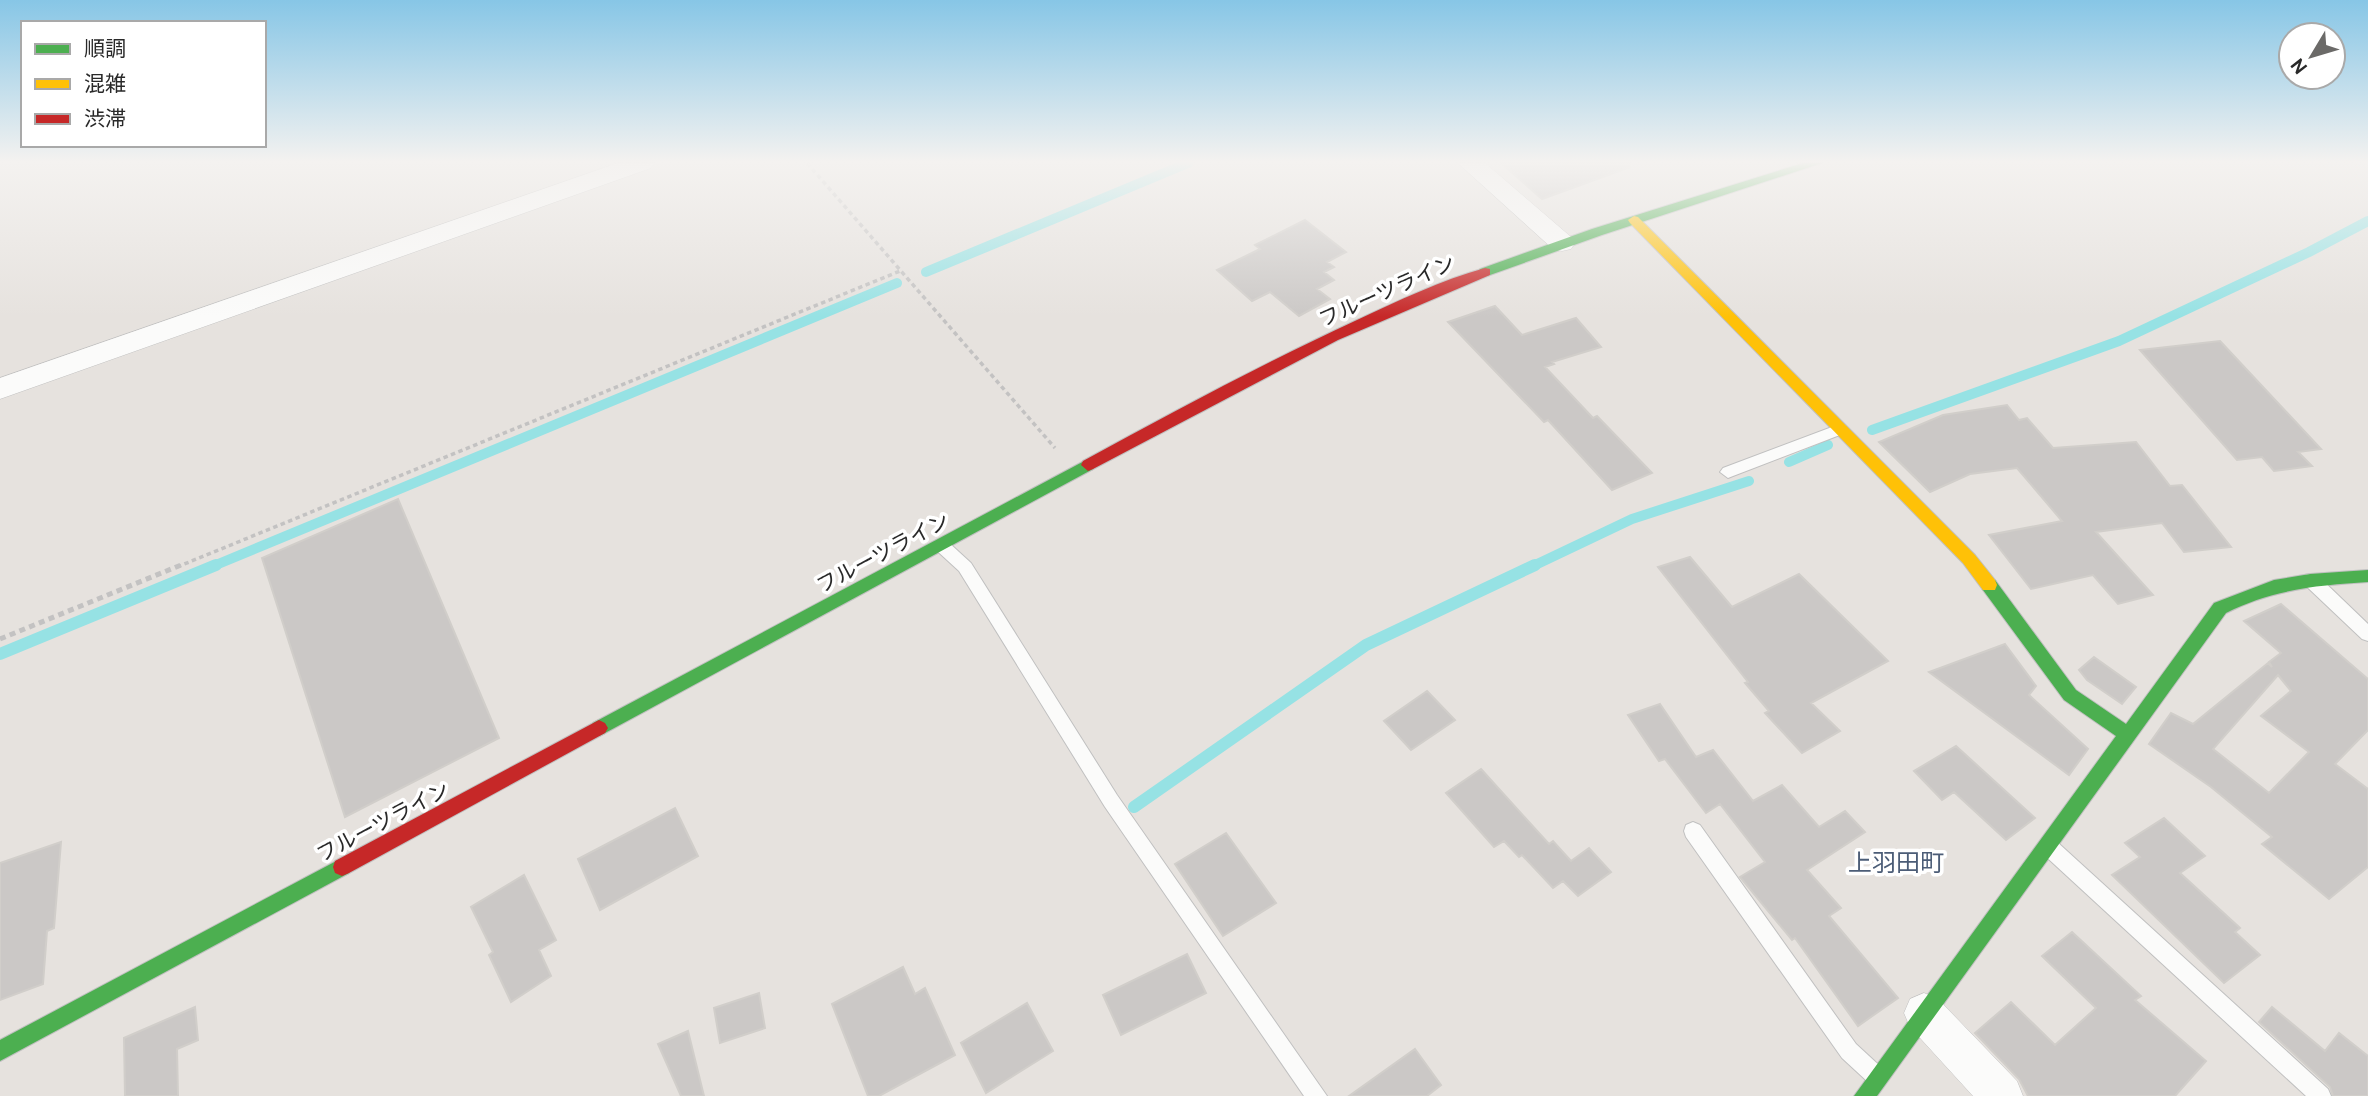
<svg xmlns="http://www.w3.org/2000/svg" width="2368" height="1096" font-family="Cabin,'Noto Sans JP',sans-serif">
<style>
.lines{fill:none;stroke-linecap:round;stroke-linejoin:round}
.stream-far1{stroke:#96e2e4;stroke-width:10}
.stream{stroke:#96e2e4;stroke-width:12}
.building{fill:#cbc8c6;stroke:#d1ceca;stroke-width:2;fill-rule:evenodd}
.lane-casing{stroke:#c0c0c0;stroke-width:2}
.street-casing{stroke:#c0c0c0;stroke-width:1}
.fast-casing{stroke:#c0c0c0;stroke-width:2}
.slow-casing{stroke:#c0c0c0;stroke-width:2}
.jam-casing{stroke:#c0c0c0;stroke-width:2}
.path-far1{stroke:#c3c2c2;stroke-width:3.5;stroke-dasharray:4.5 3.5;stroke-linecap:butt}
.path{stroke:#c3c2c2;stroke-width:5;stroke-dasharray:6 4.5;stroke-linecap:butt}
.lane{fill:#fbfbfa;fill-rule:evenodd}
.street{fill:#fbfbfa;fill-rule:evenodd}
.fast{fill:#4caf50;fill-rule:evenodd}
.slow{fill:#ffc107;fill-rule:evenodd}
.jam{fill:#c62828;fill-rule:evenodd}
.labels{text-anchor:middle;stroke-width:7;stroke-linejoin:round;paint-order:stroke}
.street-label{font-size:21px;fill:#292929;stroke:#fff}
.quarter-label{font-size:24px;fill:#4c5d77;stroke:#fff}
</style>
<rect width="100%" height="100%" fill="#e6e2de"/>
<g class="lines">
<!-- stream-far1 -->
<path class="stream-far1" d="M926 272 1188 163
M1872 430 2119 341 2309 252 2368 221
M1789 462 1828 445
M211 567 897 283
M1531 567 1632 519 1749 481"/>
<!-- stream -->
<path class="stream" d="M0 654 216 565
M1134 807 1366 645 1535 565"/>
</g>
<!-- building -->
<path class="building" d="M1501 163H1629L1630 167 1542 199Z
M1305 220 1346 252 1327 262 1334 267 1324 272 1334 280 1317 289 1330 299 1299 316 1270 292 1252 301 1217 270 1260 249 1255 245Z
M1495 306 1522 335 1576 318 1601 347 1552 362 1554 364 1545 367 1593 418 1597 416 1652 473 1612 490 1548 420 1544 422 1448 322Z
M2220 341 2321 449 2298 452 2312 466 2274 471 2262 457 2237 460 2140 350Z
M2007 405 2019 420 2027 418 2053 448 2136 442 2170 486 2182 485 2231 547 2184 552 2162 523 2096 532 2153 595 2118 604 2093 575 2031 589 1989 535 2062 521 2017 468 1970 474 1930 492 1879 442 1943 415Z
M398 499 499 738 345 817 262 558Z
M1690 557 1732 607 1799 574 1888 661 1811 703 1840 731 1802 753 1765 713 1769 711 1745 683 1748 682 1658 567Z
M2281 604 2368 679V730L2335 764 2368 789V867L2329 899 2262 844 2272 837 2211 787 2149 744 2171 713 2193 724 2268 663 2272 667 2269 662 2281 653 2244 621ZM2278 675 2291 691 2261 716 2309 752 2269 793 2213 749Z
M2005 644 2036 686 2029 695 2088 749 2069 775 1929 672Z
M2094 657 2136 687 2122 704 2087 680 2079 670Z
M1427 691 1455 720 1411 750 1384 721Z
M1660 704 1696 757 1713 750 1753 801 1782 785 1819 827 1845 811 1865 832 1807 870 1841 908 1829 916 1898 998 1858 1026 1795 938 1792 940 1740 877 1765 862 1720 804 1706 813 1665 759 1659 761 1628 715Z
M1956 746 2035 818 2006 840 1954 792 1942 800 1914 771Z
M1481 769 1549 844 1553 841 1571 861 1589 848 1611 872 1578 896 1563 881 1553 888 1522 855 1519 857 1504 841 1494 847 1446 793Z
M675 808 698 856 600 910 578 859Z
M2164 818 2205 856 2180 873 2240 928 2235 932 2260 955 2224 983 2112 875 2140 857 2125 843Z
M1226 833 1276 903 1223 936 1175 864Z
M61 842 54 928 47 931 43 984 0 1000V863Z
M524 875 556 940 539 950 551 976 511 1002 489 955 493 952 471 907Z
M2072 932 2141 996 2135 1000 2206 1061 2175 1096H2028L2019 1079 1975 1033 2011 1002 2055 1045 2096 1008 2042 956Z
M1187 954 1206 993 1121 1035 1103 995Z
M903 967 915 994 925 988 955 1055 879 1096H868L832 1004Z
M759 993 765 1028 720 1043 714 1008Z
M1027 1003 1053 1051 986 1093 961 1043Z
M195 1007 198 1040 177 1049 178 1096H125L124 1038Z
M2272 1007 2325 1051 2339 1033 2368 1056V1096H2333L2330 1087 2259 1022Z
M688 1031 704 1096H681L658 1044Z
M1415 1049 1441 1085 1427 1096H1349Z"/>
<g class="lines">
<!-- lane casing -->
<g class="lane-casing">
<path id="lane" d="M1840 424 1845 425 1847 429 1845 433 1733 476 1728 478 1720 472 1723 468Z
M941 539 947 541 971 563 1117 795 1327 1096H1304L1105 807 959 571 935 549 933 545 935 541Z
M2311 574 2317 575 2368 624V641L2362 639 2305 585 2303 580 2305 575Z
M1693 822 1700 825 1856 1044 1882 1068 1885 1075 1882 1082 1875 1085 1868 1082 1842 1058 1686 837 1684 831 1686 825Z
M2049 838 2056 841 2328 1089 2331 1096H2306L2042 853 2040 847 2042 841Z"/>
</g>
<!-- street casing -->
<g class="street-casing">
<path id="street" d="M618 163H654L651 168 0 399V378Z
M1458 163H1485L1571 237 1575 243 1571 249 1562 251 1553 249Z
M1924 993 1938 999 2017 1081 2023 1096H1973L1910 1027 1904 1013 1910 999Z"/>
</g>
<!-- fast casing -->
<g class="fast-casing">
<path id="fast" d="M1803 163H1822L1602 235 1490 275 1485 276 1478 272 1480 269 1592 229Z
M1088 459 1095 465 1093 469 605 733 599 736 593 733 590 728 593 723Z
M2368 570V582C2318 585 2271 590 2226 613L1877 1096H1854L2116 736 2064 700 1983 590 1981 585 1983 580H1995L2076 690 2126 724 2214 603 2274 580 2310 574Z
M342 858 349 861 351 867 349 873 0 1061V1040Z"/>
</g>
<!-- slow casing -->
<g class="slow-casing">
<path id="slow" d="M1634 216 1638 217 1975 555 1995 580 1997 585 1995 590H1983L1963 563 1630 223 1628 220Z"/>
</g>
<!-- jam casing -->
<g class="jam-casing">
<path id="jam" d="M1485 268 1490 269V275L1338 340 1093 469 1088 471 1081 465 1083 461C1173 412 1264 363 1357 320 1398 301 1441 280 1485 268Z
M599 720 605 723 608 728 605 733 349 873 342 876 335 873 333 867 335 861Z"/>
</g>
<!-- path-far1 -->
<path class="path-far1" d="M807 163 1055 448
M177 567 900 271"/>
<!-- path -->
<path class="path" d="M0 639 181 565"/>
<!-- lane -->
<use href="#lane" class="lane"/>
<!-- street -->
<use href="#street" class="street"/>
<!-- fast -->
<use href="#fast" class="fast"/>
<!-- slow -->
<use href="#slow" class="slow"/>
<!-- jam -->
<use href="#jam" class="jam"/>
</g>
<!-- sky -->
<linearGradient id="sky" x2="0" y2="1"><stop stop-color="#87c6e6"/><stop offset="0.51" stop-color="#f4f2f0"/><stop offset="1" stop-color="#f4f2f0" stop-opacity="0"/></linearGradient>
<rect width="2368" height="317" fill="url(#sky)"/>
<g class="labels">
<!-- street labels -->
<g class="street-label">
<text transform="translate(1387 291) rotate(-24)" y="7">フルーツライン</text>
<text transform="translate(883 553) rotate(-28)" y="7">フルーツライン</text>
<text transform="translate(383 822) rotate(-28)" y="7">フルーツライン</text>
</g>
<!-- quarter labels -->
<g class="quarter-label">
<text x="1896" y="871">上羽田町</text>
</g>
</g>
<!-- legend -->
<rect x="21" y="21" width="245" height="126" fill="#ffffff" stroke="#a9a9a9" stroke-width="2"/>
<rect x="35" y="44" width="35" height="10" fill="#4caf50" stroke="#a9a9a9" stroke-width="2"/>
<text x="84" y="56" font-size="21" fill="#292929">順調</text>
<rect x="35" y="79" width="35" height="10" fill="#ffc107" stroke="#a9a9a9" stroke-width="2"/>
<text x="84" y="91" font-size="21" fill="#292929">混雑</text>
<rect x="35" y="114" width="35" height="10" fill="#c62828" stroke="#a9a9a9" stroke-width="2"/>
<text x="84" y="126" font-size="21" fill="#292929">渋滞</text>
<!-- north arrow -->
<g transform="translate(2312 56) rotate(232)"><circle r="33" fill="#ffffff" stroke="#a9a9a9" stroke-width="2"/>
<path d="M0-5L12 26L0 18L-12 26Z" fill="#6b6a68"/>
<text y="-10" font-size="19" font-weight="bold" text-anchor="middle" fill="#292929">N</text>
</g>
</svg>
